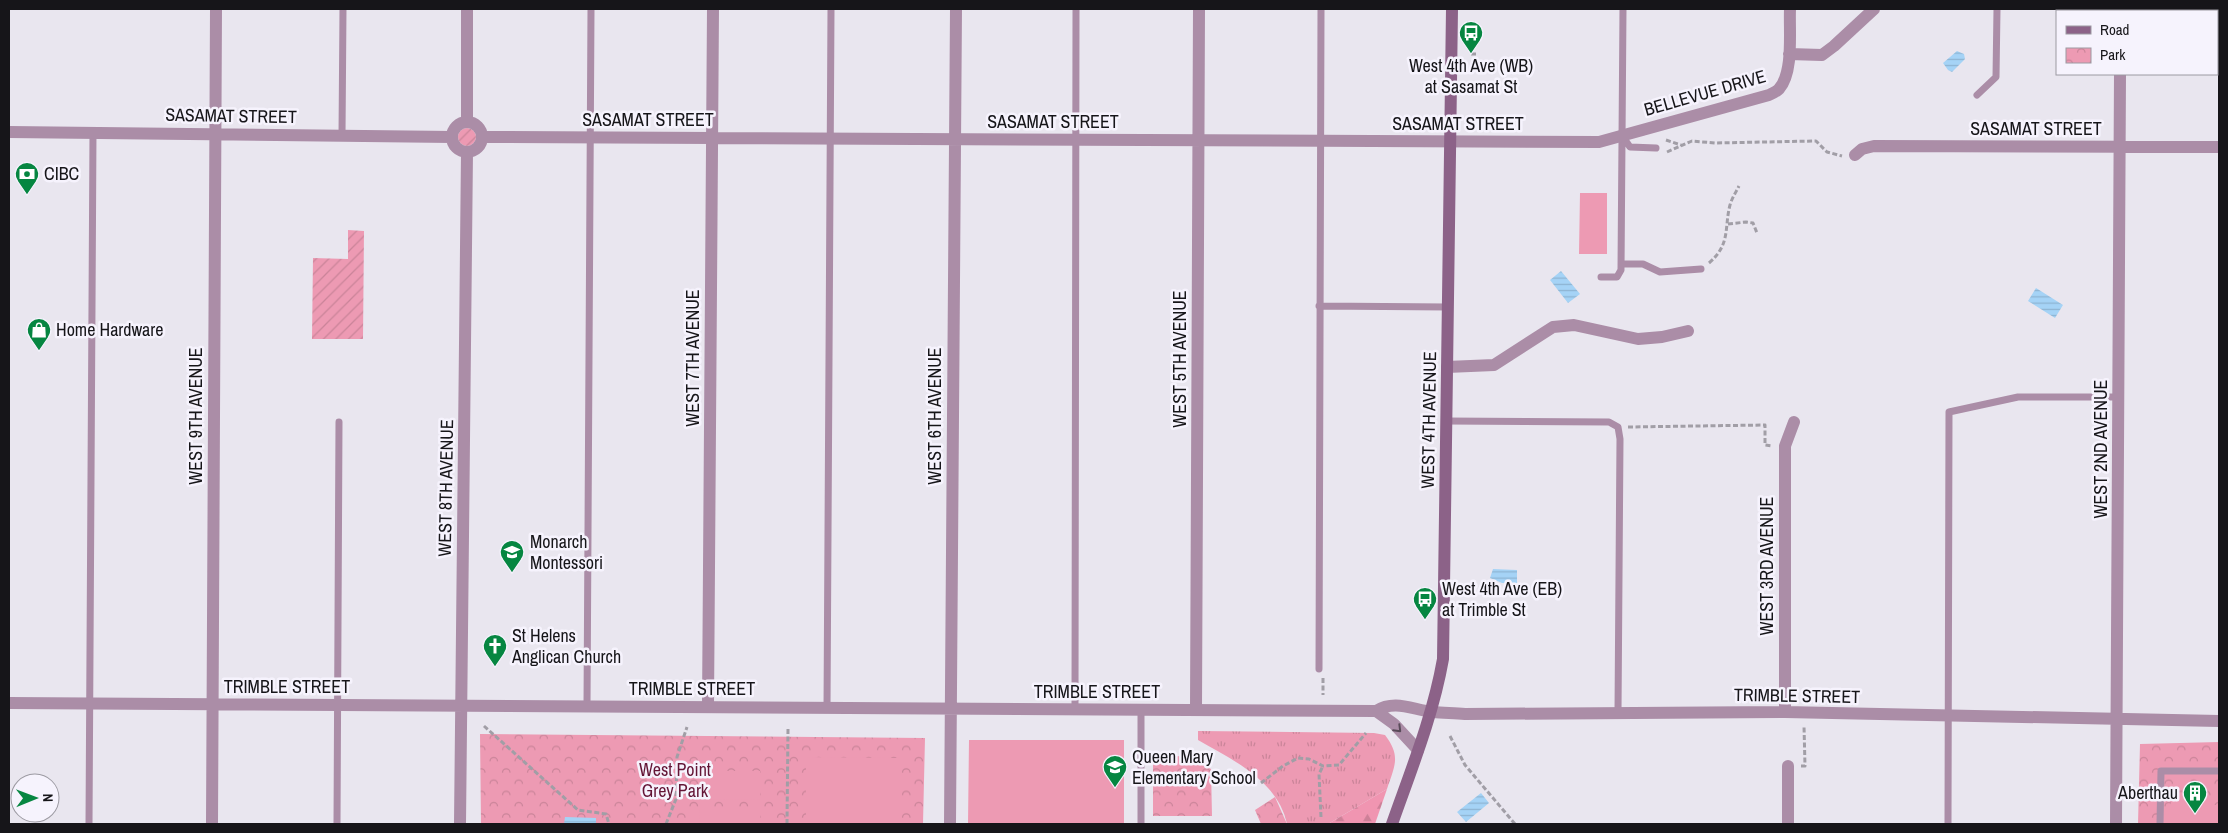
<svg xmlns="http://www.w3.org/2000/svg" width="2228" height="833" font-family="'Archivo Narrow',sans-serif">
<style>
.grass{fill:url(#grass-tufts)}
.forest{fill:url(#forest-firs)}
.park{fill:url(#park-crowns)}
.garden{fill:url(#garden-furrows)}
.pitch{fill:#ed9ab3}
.water{fill:url(#water-rules)}
.lines{fill:none;stroke-linecap:round;stroke-linejoin:round}
.path{stroke:#a19ea6;stroke-width:3;stroke-dasharray:5 2.5;stroke-linecap:butt}
.service{stroke:#ab8da7;stroke-width:7}
.minor{stroke:#ab8da7;stroke-width:12}
.secondary{stroke:#8c6288;stroke-width:12}
.oneway{stroke:#594b59}
.labels{text-anchor:middle;stroke-width:5;stroke-linejoin:round;paint-order:stroke}
.poi-label{font-size:18px;fill:#161519;stroke:#f6f3fd;text-anchor:start}
.street-label{font-size:18px;fill:#161519;stroke:#f6f3fd}
.park-label{font-size:18px;fill:#641536;stroke:#f6f3fd}
</style>
<defs>
<pattern id="grass-tufts" width="24" height="20" patternUnits="userSpaceOnUse" patternTransform="scale(1.25)"><rect width="24" height="20" fill="#ed9ab3"/><path d="M3 7l-1-3M5 7V3M7 7l1-3M15 17l-1-3M17 17v-4M19 17l1-3" fill="none" stroke="#ca8499"/></pattern>
<pattern id="forest-firs" width="22" height="20" patternUnits="userSpaceOnUse" patternTransform="scale(1.25)"><rect width="22" height="20" fill="#f095b1"/><path d="M5 1l3.5 6h-7zM16 11l3.5 6h-7z" fill="#cd8098"/></pattern>
<pattern id="park-crowns" width="20" height="18" patternUnits="userSpaceOnUse" patternTransform="scale(1.25)"><rect width="20" height="18" fill="#ed9ab3"/><path d="M2 6a3 3 0 1 1 6 0M12 15a3 3 0 1 1 6 0" fill="none" stroke="#ca8499"/></pattern>
<pattern id="garden-furrows" width="10" height="10" patternUnits="userSpaceOnUse" patternTransform="scale(1.25)"><rect width="10" height="10" fill="#ed9ab3"/><path d="M-1 1l2-2M0 10L10 0M9 11l2-2" fill="none" stroke="#ca8499"/></pattern>
<pattern id="water-rules" width="6" height="5" patternUnits="userSpaceOnUse" patternTransform="scale(1.25)"><rect width="6" height="5" fill="#a5d3f6"/><path d="M0 2.5h6" fill="none" stroke="#8db4d2"/></pattern>
</defs>
<rect width="100%" height="100%" fill="#e9e6ef"/>
<!-- grass -->
<path class="grass" d="M1198 731 1374 733 1385 735C1401 756 1395 765 1387 789L1328 824H1287C1278 781 1233 760 1198 740Z"/>
<!-- forest -->
<path class="forest" d="M1387 789 1375 824H1328Z"/>
<!-- park -->
<path class="park" d="M480 734 925 738 923 824H481Z
M2219 742V824H2138L2140 744Z
M1184 756 1211 769 1212 816H1153V757Z
M1275 797 1287 824H1261L1255 810Z"/>
<!-- garden -->
<path class="garden" d="M458 137a9 9 0 1 1 18 0a9 9 0 1 1-18 0Z
M348 230 364 231 363 339H312L313 258 348 259Z"/>
<!-- pitch -->
<path class="pitch" d="M1580 193H1607V254H1579Z
M969 740H1124V824H968Z
M806 757 902 758V824H806Z
M699 771H760V800L699 799Z
M2171 798H2208V805H2219L2218 824H2171Z
M700 808H760V824H699Z"/>
<!-- water -->
<path class="water" d="M1957 51 1964 54 1965 59 1952 72 1948 70 1943 63Z
M1561 271 1580 294 1568 303 1550 280Z
M2036 288 2063 305 2055 318 2028 301Z
M1493 569 1517 570V583H1502L1490 578Z
M1481 793 1489 803 1466 822 1457 812Z
M565 817 596 818V824H564Z"/>
<g class="lines">
<!-- path -->
<path class="path" d="M1471 54H1478
M1666 140 1681 145
M1667 152 1692 141 1715 143 1816 141 1827 152 1842 156
M1728 224 1746 222 1753 223 1757 233
M1709 263C1731 244 1724 228 1730 205 1732 198 1736 192 1739 186
M1628 427 1765 425V445L1772 446
M1323 678V695
M484 726 578 810 606 814 609 824
M1450 736 1465 765 1515 824
M1801 766H1805L1804 726
M1261 783 1283 766 1298 758 1309 759 1323 766 1339 765 1366 733
M1321 817 1319 774 1323 766
M666 824 676 799 677 757 687 727
M787 824 788 729"/>
<!-- service -->
<path class="service" d="M1977 95 1996 77 1997 9
M342 135 343 9
M1623 137 1630 147 1656 148
M1621 264H1643L1660 272 1701 269
M1601 277H1617L1621 270 1623 9
M1319 306 1448 307
M1446 421 1609 422 1618 427 1620 439 1618 712
M1319 669 1321 9
M587 706 591 9
M827 708 831 9
M1075 710 1076 9
M89 824 93 132
M337 824 339 422
M1141 824V710
M1948 824 1949 412 2018 397H2119
M2160 824 2161 771H2219"/>
<!-- minor -->
<path class="minor" d="M2120 11V9
M1789 54 1822 55 1834 46 1874 9
M467 121V9
M452 137a15 15 0 1 1 30 0a15 15 0 1 1-30 0Z
M9 132 452 137
M483 137 1599 142 1769 95C1771 94 1776 92 1779 89 1794 72 1789 31 1790 9
M1855 155 1862 149 1874 146 2219 147
M1447 367 1494 365 1553 327 1574 325 1638 339 1662 337 1688 331
M9 703 1376 711C1395 699 1413 710 1433 712 1444 713 1454 713 1465 714L1785 712 2219 721
M708 707 713 9
M1196 710 1199 9
M1376 711 1394 724 1418 750
M1785 712V446L1794 422
M212 824 216 9
M460 824 467 152
M950 824 956 9
M1788 824V766
M2116 824 2120 74"/>
<!-- secondary -->
<path class="secondary" d="M1392 824C1411 770 1433 716 1443 659L1452 9"/>
</g>
<!-- one-way arrows -->
<defs><path id="oneway-chevron" d="M-2-3.5L2.5 0L-2 3.5" fill="none" stroke-width="1.6" stroke-linecap="round" stroke-linejoin="round" transform="scale(1.25)"/></defs>
<use class="oneway" href="#oneway-chevron" transform="translate(1398 729) rotate(45)"/>
<!-- icons -->
<defs>
<g id="bus-pin" transform="scale(1.25)"><path d="M0 17L-7.5 6A9.5 9.5 0 1 1 7.5 6Z" fill="#068641" stroke="#f6f3fd"/><path d="M-5-6H5V4H4V6H2V4H-2V6H-4V4H-5ZM-3.5-4V0h7V-4ZM-3.5 1.2v1.5H-2V1.2ZM2 1.2v1.5H3.5V1.2Z" fill="#fff"/></g>
<g id="bank-pin" transform="scale(1.25)"><path d="M0 17L-7.5 6A9.5 9.5 0 1 1 7.5 6Z" fill="#068641" stroke="#f6f3fd"/><path d="M-6-4H6V4H-6ZM0-2.3a2.3 2.3 0 1 0 0 4.6a2.3 2.3 0 1 0 0-4.6Z" fill="#fff"/></g>
<g id="shop-pin" transform="scale(1.25)"><path d="M0 17L-7.5 6A9.5 9.5 0 1 1 7.5 6Z" fill="#068641" stroke="#f6f3fd"/><path d="M-5-2.5h2.3a2.7 3.5 0 0 1 5.4 0H5L5.5 6h-11ZM-1.5-2.5h3a1.5 2.3 0 0 0-3 0Z" fill="#fff"/></g>
<g id="school-pin" transform="scale(1.25)"><path d="M0 17L-7.5 6A9.5 9.5 0 1 1 7.5 6Z" fill="#068641" stroke="#f6f3fd"/><path d="M0-5L7-2L0 1L-7-2ZM-4 1L0 2.5L4 1V4Q0 6-4 4Z" fill="#fff"/></g>
<g id="church-pin" transform="scale(1.25)"><path d="M0 17L-7.5 6A9.5 9.5 0 1 1 7.5 6Z" fill="#068641" stroke="#f6f3fd"/><path d="M-1.2-6h2.4v3.5h3.3v2.4h-3.3V6h-2.4V-.1h-3.3v-2.4h3.3Z" fill="#fff"/></g>
<g id="building-pin" transform="scale(1.25)"><path d="M0 17L-7.5 6A9.5 9.5 0 1 1 7.5 6Z" fill="#068641" stroke="#f6f3fd"/><path d="M-4-6H4V6H1V3H-1V6H-4ZM-2.5-4.3h1.7v1.8h-1.7ZM.8-4.3h1.7v1.8H.8ZM-2.5-1h1.7V.8h-1.7ZM.8-1h1.7V.8H.8Z" fill="#fff"/></g>
</defs>
<g fill-rule="evenodd">
<use href="#bus-pin" x="1471" y="33"/>
<use href="#bank-pin" x="27" y="174"/>
<use href="#shop-pin" x="39" y="330"/>
<use href="#school-pin" x="512" y="552"/>
<use href="#bus-pin" x="1425" y="599"/>
<use href="#church-pin" x="495" y="646"/>
<use href="#school-pin" x="1115" y="767"/>
<use href="#building-pin" x="2195" y="793"/>
</g>
<g class="labels">
<!-- poi labels -->
<g class="poi-label">
<text x="1471" y="72" text-anchor="middle">West 4th Ave (WB)<tspan x="1471" dy="21">at Sasamat St</tspan></text>
<text x="44" y="180">CIBC</text>
<text x="56" y="336">Home Hardware</text>
<text x="530" y="548">Monarch<tspan x="530" dy="21">Montessori</tspan></text>
<text x="1442" y="595">West 4th Ave (EB)<tspan x="1442" dy="21">at Trimble St</tspan></text>
<text x="512" y="642">St Helens<tspan x="512" dy="21">Anglican Church</tspan></text>
<text x="1132" y="763">Queen Mary<tspan x="1132" dy="21">Elementary School</tspan></text>
<text x="2178" y="799" text-anchor="end">Aberthau</text>
</g>
<!-- street labels -->
<g class="street-label">
<text transform="translate(1705 93) rotate(-16)" y="6">BELLEVUE DRIVE</text>
<text transform="translate(231 116) rotate(1)" y="6">SASAMAT STREET</text>
<text x="648" y="126">SASAMAT STREET</text>
<text x="1053" y="128">SASAMAT STREET</text>
<text x="1458" y="130">SASAMAT STREET</text>
<text x="2036" y="135">SASAMAT STREET</text>
<text transform="translate(693 358) rotate(-90)" y="6">WEST 7TH AVENUE</text>
<text transform="translate(1180 359) rotate(-90)" y="6">WEST 5TH AVENUE</text>
<text transform="translate(196 416) rotate(-90)" y="6">WEST 9TH AVENUE</text>
<text transform="translate(935 416) rotate(-90)" y="6">WEST 6TH AVENUE</text>
<text transform="translate(1429 420) rotate(-89)" y="6">WEST 4TH AVENUE</text>
<text transform="translate(2101 449) rotate(-90)" y="6">WEST 2ND AVENUE</text>
<text transform="translate(446 488) rotate(-89)" y="6">WEST 8TH AVENUE</text>
<text transform="translate(1767 566) rotate(-90)" y="6">WEST 3RD AVENUE</text>
<text x="287" y="693">TRIMBLE STREET</text>
<text x="692" y="695">TRIMBLE STREET</text>
<text x="1097" y="698">TRIMBLE STREET</text>
<text transform="translate(1797 696) rotate(1)" y="6">TRIMBLE STREET</text>
</g>
<!-- park labels -->
<g class="park-label">
<text x="675" y="776">West Point<tspan x="675" dy="21">Grey Park</tspan></text>
</g>
</g>
<!-- border -->
<rect width="2228" height="833" fill="none" stroke="#161519" stroke-width="20"/>
<!-- legend -->
<rect x="2056" y="10" width="162" height="65" fill="#f6f3fd" stroke="#9c9aa2"/>
<rect x="2066" y="26" width="25" height="8" fill="#8c6288" stroke="#9c9aa2"/>
<text x="2100" y="35" font-size="15" fill="#161519">Road</text>
<rect x="2066" y="48" width="25" height="15" fill="url(#park-crowns)" stroke="#9c9aa2"/>
<text x="2100" y="60" font-size="15" fill="#161519">Park</text>
<!-- north arrow -->
<g transform="translate(35 798) rotate(89)"><circle r="24" fill="#f6f3fd" stroke="#9c9aa2"/>
<path d="M0-4L9 19L0 12L-9 19Z" fill="#068641"/>
<text y="-8" font-size="14" font-weight="bold" text-anchor="middle" fill="#161519">N</text>
</g>
</svg>
